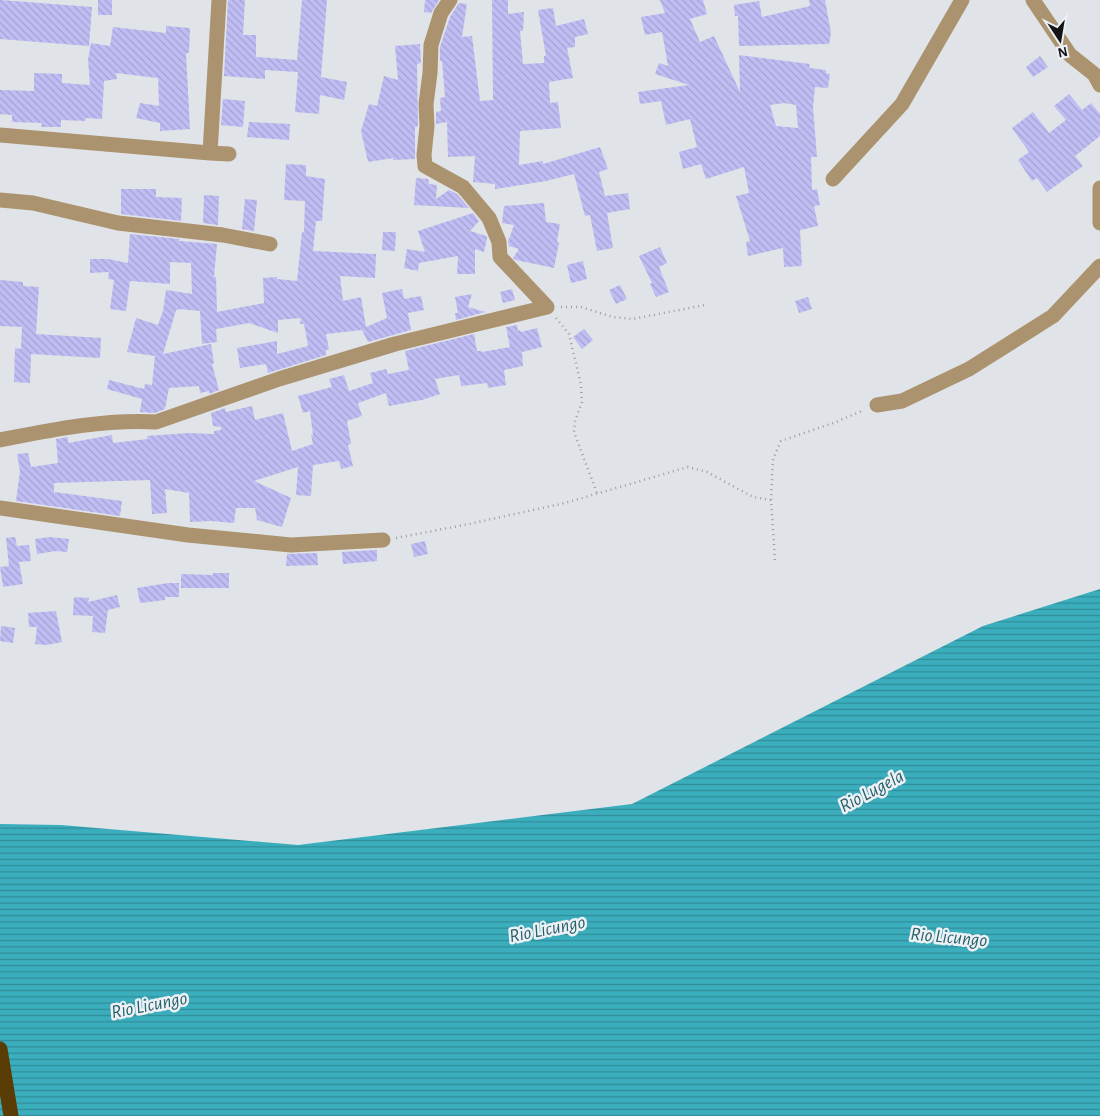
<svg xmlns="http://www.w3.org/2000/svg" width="1100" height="1116" font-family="'Alegreya Sans',sans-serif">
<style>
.water{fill:url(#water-rules)}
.building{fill:url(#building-back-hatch);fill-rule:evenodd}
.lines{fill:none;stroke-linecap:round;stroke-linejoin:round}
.path{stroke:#9b9ea1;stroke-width:2.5;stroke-dasharray:1 4;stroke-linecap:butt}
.street{stroke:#ab936f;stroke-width:15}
.highway{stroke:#593d05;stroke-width:15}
.labels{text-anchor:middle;stroke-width:5;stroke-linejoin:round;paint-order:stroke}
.water-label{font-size:19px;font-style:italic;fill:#246169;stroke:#edf0f5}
</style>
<defs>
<pattern id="water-rules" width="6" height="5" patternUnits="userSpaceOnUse" patternTransform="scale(1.25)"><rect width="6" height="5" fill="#3baebd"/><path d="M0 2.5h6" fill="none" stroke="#308c98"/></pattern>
<pattern id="building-back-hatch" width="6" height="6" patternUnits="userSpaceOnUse" patternTransform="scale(1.25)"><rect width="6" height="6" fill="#c0bdf4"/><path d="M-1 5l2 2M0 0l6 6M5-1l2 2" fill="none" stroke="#a4a2d0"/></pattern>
</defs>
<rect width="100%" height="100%" fill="#e0e3e7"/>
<!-- water -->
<path class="water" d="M1100 589V1116H0V824L61 825 298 845 632 804 983 626Z"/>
<!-- building -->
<path class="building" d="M0 0 92 7 89 46 0 39Z
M98 0H112V15H98Z
M228 0H245L243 35H256V57L297 60 302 0H327L321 77 347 82 344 100 320 95 319 114 295 112 298 72 265 70V79L224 76Z
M425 0H439L431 13 424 12Z
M492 0H508V14L524 12 523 31H520L523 64 544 63V56H546L538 10 553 8 556 26 584 19 588 34 575 37V47L567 48 573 78 549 82 550 103 558 102 561 128 520 131 519 165 543 161V164L600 147 608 169 599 172 605 196 628 193 630 209 607 213 613 248 597 251 590 215 585 216 574 174 546 181 495 189V184L473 182 475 156 448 157 447 122 436 124V112L441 111 440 98 445 97 442 61H440V47L450 17 459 3 467 4 462 37 472 36 480 101 493 100Z
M660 0H703L707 14 690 19 700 42 714 36 740 92 739 55 810 64 809 68 826 70V73L830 74 828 88 815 87 813 107 817 157H811L812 190 817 189 820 205 814 206 818 226 800 230 802 266 784 267 783 248 748 256 746 242 750 241 736 196 749 193 744 167 706 179 701 164 683 169 679 152 697 147 690 119 666 125 661 101 640 104 638 92 689 85 655 74 659 63 668 66 662 32 645 35 641 17 665 13ZM784 103 796 105 798 128 776 126 770 105Z
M809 0H825L831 33 829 44 739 46 738 16H735L734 5 759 1 762 17 810 6Z
M166 26 190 28 189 53H186L190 129 160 131V123L136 118 140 103 159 106 158 78 116 73 117 79 104 81 102 119 86 118 85 121 61 120V127H41L42 123 12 122V115L0 114V90L34 91V73L62 74V83L90 85 88 60 91 43 110 46 113 27 166 33Z
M420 44 421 63 417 64 418 126 415 127V159L393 160V158L368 162 361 131 369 104 377 106 384 76 398 80 395 46Z
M1040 56 1048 67 1033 77 1026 67Z
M1069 94 1082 110 1091 103 1100 114V136L1075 156 1083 166 1047 192 1037 178 1032 181 1018 160 1029 152 1012 128 1033 112 1049 133 1066 120 1054 106Z
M223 99 245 101 243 127 221 125Z
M249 122 290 124 289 140 247 137Z
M286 164 306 165V176L325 179 322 221H316L313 251 376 254 375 278 340 276 343 301 361 297 366 327 387 318 382 293 402 289 404 299 421 296 424 310 408 313 411 330 368 342 362 330 326 334 329 349 326 350V355L268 373 266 364 240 368 237 348 277 341V354L308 346 304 324H300L301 318 278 320V333L249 323 216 329 217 342 202 344 200 311 179 309V310H176L163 354 211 344 214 363 212 364 219 390 209 394V391L200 393 199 386 169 388 165 409 155 413 140 412 142 399 107 389 109 380 144 389 145 384 152 385 155 356 127 352 136 318 158 325 163 311 166 290 192 294 191 263 170 262V284L130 281 126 311 110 309 114 280 108 279 109 272 90 273V259H108L128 263 130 234 179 239V241L217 244 214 277H216L217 312 264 303 263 278 277 277V279L297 281 302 232H304L305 201 284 200Z
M416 178 428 179 429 184 437 185 436 199 449 190 457 194 469 208 414 205Z
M121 189H156V197L182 198 181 221 121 214Z
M204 195 219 196 218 225 203 223Z
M245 199 257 200 254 231 242 229Z
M544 203 546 222 560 224 557 242 559 243 554 268 516 260 513 258 519 249 509 246 508 242 514 225 502 223 504 206Z
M473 213 479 221 470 231 486 236 487 238 484 252 475 249V274H457L458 256 419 263 418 271 404 268 407 249 425 252 418 231Z
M383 232H396L395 251 382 250Z
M660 247 667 263 659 267 669 292 656 297 650 284 652 283 639 256Z
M583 261 587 279 571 283 567 265Z
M0 280 23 282V286L39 287 36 334 101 338 100 358 31 354 30 383 14 382 15 348 21 349 22 327 0 326Z
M620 285 627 299 616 304 609 290Z
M512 289 515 300 503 303 500 292Z
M472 294 468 307 485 312 456 320 455 313H458L455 297Z
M808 297 812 309 799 313 795 301Z
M517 325 518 331 520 330 521 332 537 328 542 347 522 352 523 366 504 370 506 385 488 388 487 383 461 386 459 375 435 379 440 394 422 400 389 406 386 393 358 403 362 416 347 421 351 444 348 445 353 466 341 469 339 461 313 465 311 496 296 495 298 467 254 481 291 498 282 527 257 520 255 508H236L234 523 211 521 190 522 189 493 165 489 167 513 152 514 150 480 54 483V492L122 501 120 516 16 501 20 471 17 454 28 453 31 467 58 463 56 439 68 437V443L112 435 113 443 148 439 147 436 189 433 214 434V431L221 430V427L213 426 211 413 225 408 226 412 252 406 255 420 283 413 292 451 313 444 311 435H313L310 411 303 413 298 396 332 387 329 379 344 375 349 391 373 383 370 373 386 369 388 374 409 370 405 351 474 334 477 351H481L482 352 510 347 506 327Z
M584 329 593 340 582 349 573 337Z
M15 537 17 546 29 545 31 561 19 562 23 584 3 587 0 567 9 566 6 538Z
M49 537 69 539 67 552 56 551 37 554 35 539Z
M425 541 428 554 414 557 411 544Z
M377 550V561L343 564 342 552Z
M317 553 318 565 286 566 287 554Z
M213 573H229V588H181V574L213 575Z
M168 583H179V597H165V600L140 603 137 588Z
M117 595 120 607 108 610 105 633 92 632 93 616 73 615 74 597 89 598 88 602Z
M56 611 62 642 46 645 35 644 37 627H29L28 613Z
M1 626 15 628 13 643 0 641Z"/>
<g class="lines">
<!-- path -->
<path class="path" d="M561 307H581L613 317 633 319 705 305
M556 318 569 334 581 385 582 402 575 421 574 432 597 493
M396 538 469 524 565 503 688 467 707 472 753 497 771 500
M775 560 771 500 773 459 781 441 836 422 864 410"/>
<!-- street -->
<path class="street" d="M450 0 441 13 431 45 430 73 426 104 427 126 424 155 425 166 463 187 489 218 499 242 500 257 547 307
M1033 0 1070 55 1094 74 1100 85
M0 135 210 153 219 0
M210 153 229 154
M833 179 902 104 962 0
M1100 188V223
M0 200 33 203 118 223 223 235 270 244
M877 405 902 401 969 369 1053 316 1100 266
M0 440C51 430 104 419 156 422L279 379 395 344 547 307
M0 508 188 535 291 545 383 540"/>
<!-- highway -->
<path class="highway" d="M0 1049 11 1116"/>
</g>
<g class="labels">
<!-- water labels -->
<g class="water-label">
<text transform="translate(871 790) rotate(-28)" y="7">Rio Lugela</text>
<text transform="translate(547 928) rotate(-11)" y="7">Rio Licungo</text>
<text transform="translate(949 936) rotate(5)" y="7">Rio Licungo</text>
<text transform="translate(149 1004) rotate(-11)" y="7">Rio Licungo</text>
</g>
</g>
<!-- north arrow -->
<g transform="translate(1060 40) rotate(168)" stroke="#edf0f5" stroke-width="4" paint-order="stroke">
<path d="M0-4L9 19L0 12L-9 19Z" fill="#131415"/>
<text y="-8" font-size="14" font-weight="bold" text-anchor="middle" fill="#131415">N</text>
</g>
</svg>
